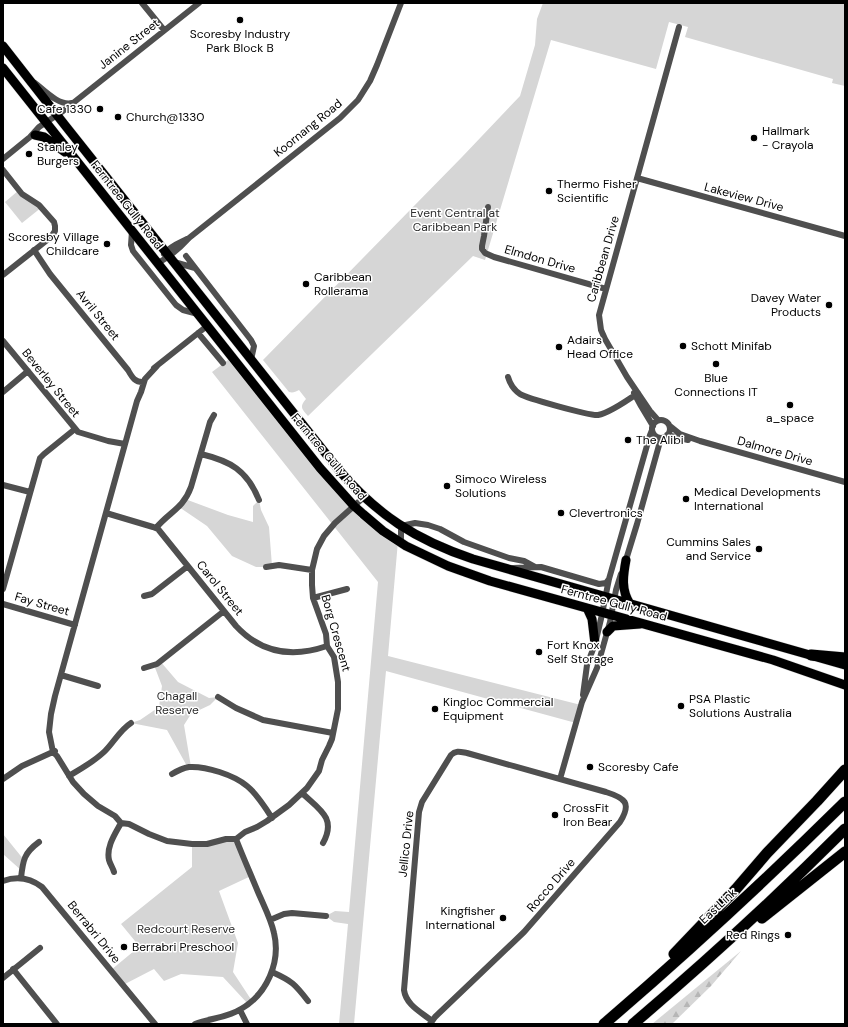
<svg xmlns="http://www.w3.org/2000/svg" width="848" height="1027" font-family="'DM Sans',sans-serif">
<style>
.green{fill:#d6d6d6}
.forest{fill:url(#forest-firs)}
.lines{fill:none;stroke-linecap:round;stroke-linejoin:round}
.primary-casing{stroke:#dbdbdb;stroke-width:10}
.motorway-casing{stroke:#dbdbdb;stroke-width:12}
.minor{stroke:#4f4f4f;stroke-width:6}
.primary{stroke:#000;stroke-width:9}
.motorway{stroke:#000;stroke-width:11}
.poi-dot{fill:#000;stroke:#fff;stroke-width:1.5}
.labels{text-anchor:middle;stroke-width:3;stroke-linejoin:round;paint-order:stroke}
.poi-label{font-size:12px;fill:#000;stroke:#fff;text-anchor:start}
.street-label{font-size:12px;fill:#000;stroke:#fff}
.park-label{font-size:12px;fill:#2d2d2d;stroke:#fff}
</style>
<defs>
<pattern id="forest-firs" width="22" height="20" patternUnits="userSpaceOnUse"><rect width="22" height="20" fill="#d6d6d6"/><path d="M5 1l3.5 6h-7zM16 11l3.5 6h-7z" fill="#b6b6b6"/></pattern>
</defs>
<rect width="100%" height="100%" fill="#fff"/>
<!-- green -->
<path class="green" d="M543 3H845V86L832 83 833 79 685 37 688 27 669 22 656 69 551 40 485 260 473 256 308 416C302 409 299 407 306 399L299 390C295 392 293 393 289 392L263 360 462 157 520 96 535 45 537 19Z
M19 190 42 207 22 223 5 202Z
M232 357 333 483 398 541 388 656 581 705 576 723 386 671 383 703 354 1024H339L348 924 334 922 326 916 335 911 349 912 378 582 212 372Z
M185 499 228 515 253 522V506L259 500 261 510 269 527 272 566 266 567H256L232 556 207 526 179 507Z
M160 661 178 682 209 698 218 697 210 705 191 714 184 725 191 767 188 768 167 730 131 723 140 720 159 707 162 686 154 665Z
M3 834 24 860 22 871 3 854Z
M233 839 251 876 219 891 238 943 233 972 252 1001 248 1004 223 977 181 974 164 981 154 969 123 985 111 970 134 951 135 941 121 924 192 867V844Z"/>
<!-- forest -->
<path class="forest" d="M741 951 711 986 672 1024H652Z"/>
<g class="lines">
<!-- primary casing -->
<g class="primary-casing">
<path id="primary" d="M3 46 64 124 338 469C377 515 416 540 473 559L845 665
M3 68 320 468 354 506 363 514 383 531 406 546 448 566 490 581 773 660 845 685
M35 135 44 137 65 152
M626 560C623 576 621 590 630 604
M587 608 592 619 595 644
M607 632 613 626 640 624"/>
</g>
<!-- motorway casing -->
<g class="motorway-casing">
<path id="motorway" d="M811 655 845 658
M762 918 845 852
M674 954 736 889 767 853 817 801 845 770
M604 1024C687 953 767 879 845 802
M633 1024C706 962 777 897 845 829"/>
</g>
<!-- minor -->
<path class="minor" d="M142 3 164 30
M35 83C45 91 59 106 72 103
M3 159 30 137 39 127 63 111 199 3
M3 170 22 194 39 205 54 222 55 226V231L51 237 3 275
M637 178 845 236
M488 207 484 236 482 246V249L485 253 494 257 606 289
M132 231 131 245 133 251 176 305 183 310 198 314
M34 250 50 274 128 370C132 377 135 383 144 382
M164 254C170 246 179 243 187 239
M186 256 251 340 254 346 251 360
M174 262 195 268
M158 263C171 256 179 249 189 238L340 118 358 100 370 81 377 65 401 3
M198 333 223 363
M3 341 78 432 108 441 125 444
M157 366 145 379 141 392 137 401 55 696 51 714 49 732 53 752 57 756 73 782 84 794 98 806 115 816 121 823 129 824 149 834 167 841 192 844H207L226 839H236L245 832 257 827 267 821 289 805 307 788 319 771 322 760 329 746 332 739 338 709V682L334 657 327 646 326 634 313 598 312 585V570L317 549 324 536 335 523 364 497
M154 368 207 326
M508 377C510 384 514 390 520 394 526 398 590 416 598 415 609 413 628 400 638 393
M3 392 28 371
M634 393 641 406 653 426
M652 429a9 9 0 1 1 18 0a9 9 0 1 1-18 0Z
M658 420 650 411 627 377 605 339 601 330 599 315 679 27
M670 426 680 434 700 441 845 482
M667 435 688 440
M201 454C230 461 247 470 259 500
M3 485 30 492
M106 513 153 527 158 529 236 626C261 653 292 658 327 646
M156 528C169 512 183 509 191 487L208 429 210 422 214 415
M401 543V526L415 523 428 525 440 529 464 542 509 558 524 561 535 567
M625 563 637 524 661 438
M266 567 279 565 312 570
M513 568 541 567 599 584 606 583 609 579
M3 589 40 458 44 454 75 429
M144 596 152 594 188 566
M313 598 347 589
M3 604 75 625
M144 668 157 664 224 611
M61 675 98 686
M583 695 587 665 595 644 601 619 609 579 650 435 652 430
M218 697 236 708 263 720 333 733
M172 774C177 771 183 768 189 767 206 766 234 775 247 786 257 794 265 807 272 818
M69 776C82 768 95 761 105 751 114 742 120 730 131 723
M3 779 22 766 55 751
M560 779 582 702 597 668 610 622 616 590 621 574
M302 793C319 809 337 818 323 843
M114 872C113 868 110 864 109 860 106 847 115 834 121 823
M21 878C23 860 24 853 39 842
M3 881C17 876 30 878 42 887L155 1024
M270 920 284 914 292 913 326 916
M13 969 57 1024
M272 972C292 981 295 984 308 1001
M3 978 40 948
M240 1010 247 1024
M195 1024C210 1018 227 1018 241 1009 267 994 281 962 274 933 271 919 264 906 258 892 251 875 243 857 236 839
M430 1024 435 1017 524 932 620 822C632 803 625 798 606 792L467 753C461 752 456 750 451 755L422 802 419 812 404 990C406 1005 421 1012 432 1021"/>
<!-- primary -->
<use href="#primary" class="primary"/>
<!-- motorway -->
<use href="#motorway" class="motorway"/>
</g>
<!-- markers -->
<g class="poi-dot">
<circle cx="240" cy="20" r="4"/>
<circle cx="100" cy="109" r="4"/>
<circle cx="118" cy="117" r="4"/>
<circle cx="754" cy="138" r="4"/>
<circle cx="29" cy="154" r="4"/>
<circle cx="549" cy="191" r="4"/>
<circle cx="107" cy="244" r="4"/>
<circle cx="306" cy="284" r="4"/>
<circle cx="829" cy="305" r="4"/>
<circle cx="683" cy="346" r="4"/>
<circle cx="559" cy="347" r="4"/>
<circle cx="716" cy="364" r="4"/>
<circle cx="790" cy="405" r="4"/>
<circle cx="628" cy="440" r="4"/>
<circle cx="447" cy="486" r="4"/>
<circle cx="686" cy="499" r="4"/>
<circle cx="561" cy="513" r="4"/>
<circle cx="759" cy="549" r="4"/>
<circle cx="539" cy="652" r="4"/>
<circle cx="681" cy="706" r="4"/>
<circle cx="435" cy="709" r="4"/>
<circle cx="590" cy="767" r="4"/>
<circle cx="555" cy="815" r="4"/>
<circle cx="503" cy="918" r="4"/>
<circle cx="788" cy="935" r="4"/>
<circle cx="124" cy="947" r="4"/>
</g>
<g class="labels">
<!-- poi labels -->
<g class="poi-label">
<text x="240" y="38" text-anchor="middle">Scoresby Industry<tspan x="240" dy="14">Park Block B</tspan></text>
<text x="92" y="113" text-anchor="end">Cafe 1330</text>
<text x="126" y="121">Church@1330</text>
<text x="762" y="135">Hallmark<tspan x="762" dy="14">- Crayola</tspan></text>
<text x="37" y="151">Stanley<tspan x="37" dy="14">Burgers</tspan></text>
<text x="557" y="188">Thermo Fisher<tspan x="557" dy="14">Scientific</tspan></text>
<text x="99" y="241" text-anchor="end">Scoresby Village<tspan x="99" dy="14">Childcare</tspan></text>
<text x="314" y="281">Caribbean<tspan x="314" dy="14">Rollerama</tspan></text>
<text x="821" y="302" text-anchor="end">Davey Water<tspan x="821" dy="14">Products</tspan></text>
<text x="567" y="344">Adairs<tspan x="567" dy="14">Head Office</tspan></text>
<text x="691" y="350">Schott Minifab</text>
<text x="716" y="382" text-anchor="middle">Blue<tspan x="716" dy="14">Connections IT</tspan></text>
<text x="790" y="422" text-anchor="middle">a_space</text>
<text x="636" y="444">The Alibi</text>
<text x="455" y="483">Simoco Wireless<tspan x="455" dy="14">Solutions</tspan></text>
<text x="694" y="496">Medical Developments<tspan x="694" dy="14">International</tspan></text>
<text x="569" y="517">Clevertronics</text>
<text x="751" y="546" text-anchor="end">Cummins Sales<tspan x="751" dy="14">and Service</tspan></text>
<text x="547" y="649">Fort Knox<tspan x="547" dy="14">Self Storage</tspan></text>
<text x="689" y="703">PSA Plastic<tspan x="689" dy="14">Solutions Australia</tspan></text>
<text x="443" y="706">Kingloc Commercial<tspan x="443" dy="14">Equipment</tspan></text>
<text x="598" y="771">Scoresby Cafe</text>
<text x="563" y="812">CrossFit<tspan x="563" dy="14">Iron Bear</tspan></text>
<text x="495" y="915" text-anchor="end">Kingfisher<tspan x="495" dy="14">International</tspan></text>
<text x="780" y="939" text-anchor="end">Red Rings</text>
<text x="132" y="951">Berrabri Preschool</text>
</g>
<!-- street labels -->
<g class="street-label">
<text transform="translate(129 44) rotate(-38)" y="4">Janine Street</text>
<text transform="translate(308 128) rotate(-39)" y="4">Koornang Road</text>
<text transform="translate(744 197) rotate(15)" y="4">Lakeview Drive</text>
<text transform="translate(127 205) rotate(52)" y="4">Ferntree Gully Road</text>
<text transform="translate(540 259) rotate(16)" y="4">Elmdon Drive</text>
<text transform="translate(603 259) rotate(-74)" y="4">Caribbean Drive</text>
<text transform="translate(98 315) rotate(51)" y="4">Avril Street</text>
<text transform="translate(51 383) rotate(51)" y="4">Beverley Street</text>
<text transform="translate(775 451) rotate(16)" y="4">Dalmore Drive</text>
<text transform="translate(329 457) rotate(50)" y="4">Ferntree Gully Road</text>
<text transform="translate(220 588) rotate(51)" y="4">Carol Street</text>
<text transform="translate(614 603) rotate(15)" y="4">Ferntree Gully Road</text>
<text transform="translate(42 604) rotate(16)" y="4">Fay Street</text>
<text transform="translate(336 633) rotate(74)" y="4">Borg Crescent</text>
<text transform="translate(406 844) rotate(-84)" y="4">Jellico Drive</text>
<text transform="translate(551 885) rotate(-49)" y="4">Rocco Drive</text>
<text transform="translate(718 906) rotate(-43)" y="4">EastLink</text>
<text transform="translate(94 932) rotate(51)" y="4">Berrabri Drive</text>
</g>
<!-- park labels -->
<g class="park-label">
<text x="455" y="217">Event Central at<tspan x="455" dy="14">Caribbean Park</tspan></text>
<text x="177" y="700">Chagall<tspan x="177" dy="14">Reserve</tspan></text>
<text x="186" y="933">Redcourt Reserve</text>
</g>
</g>
<!-- border -->
<rect width="848" height="1027" fill="none" stroke="#000000" stroke-width="8"/>
</svg>
